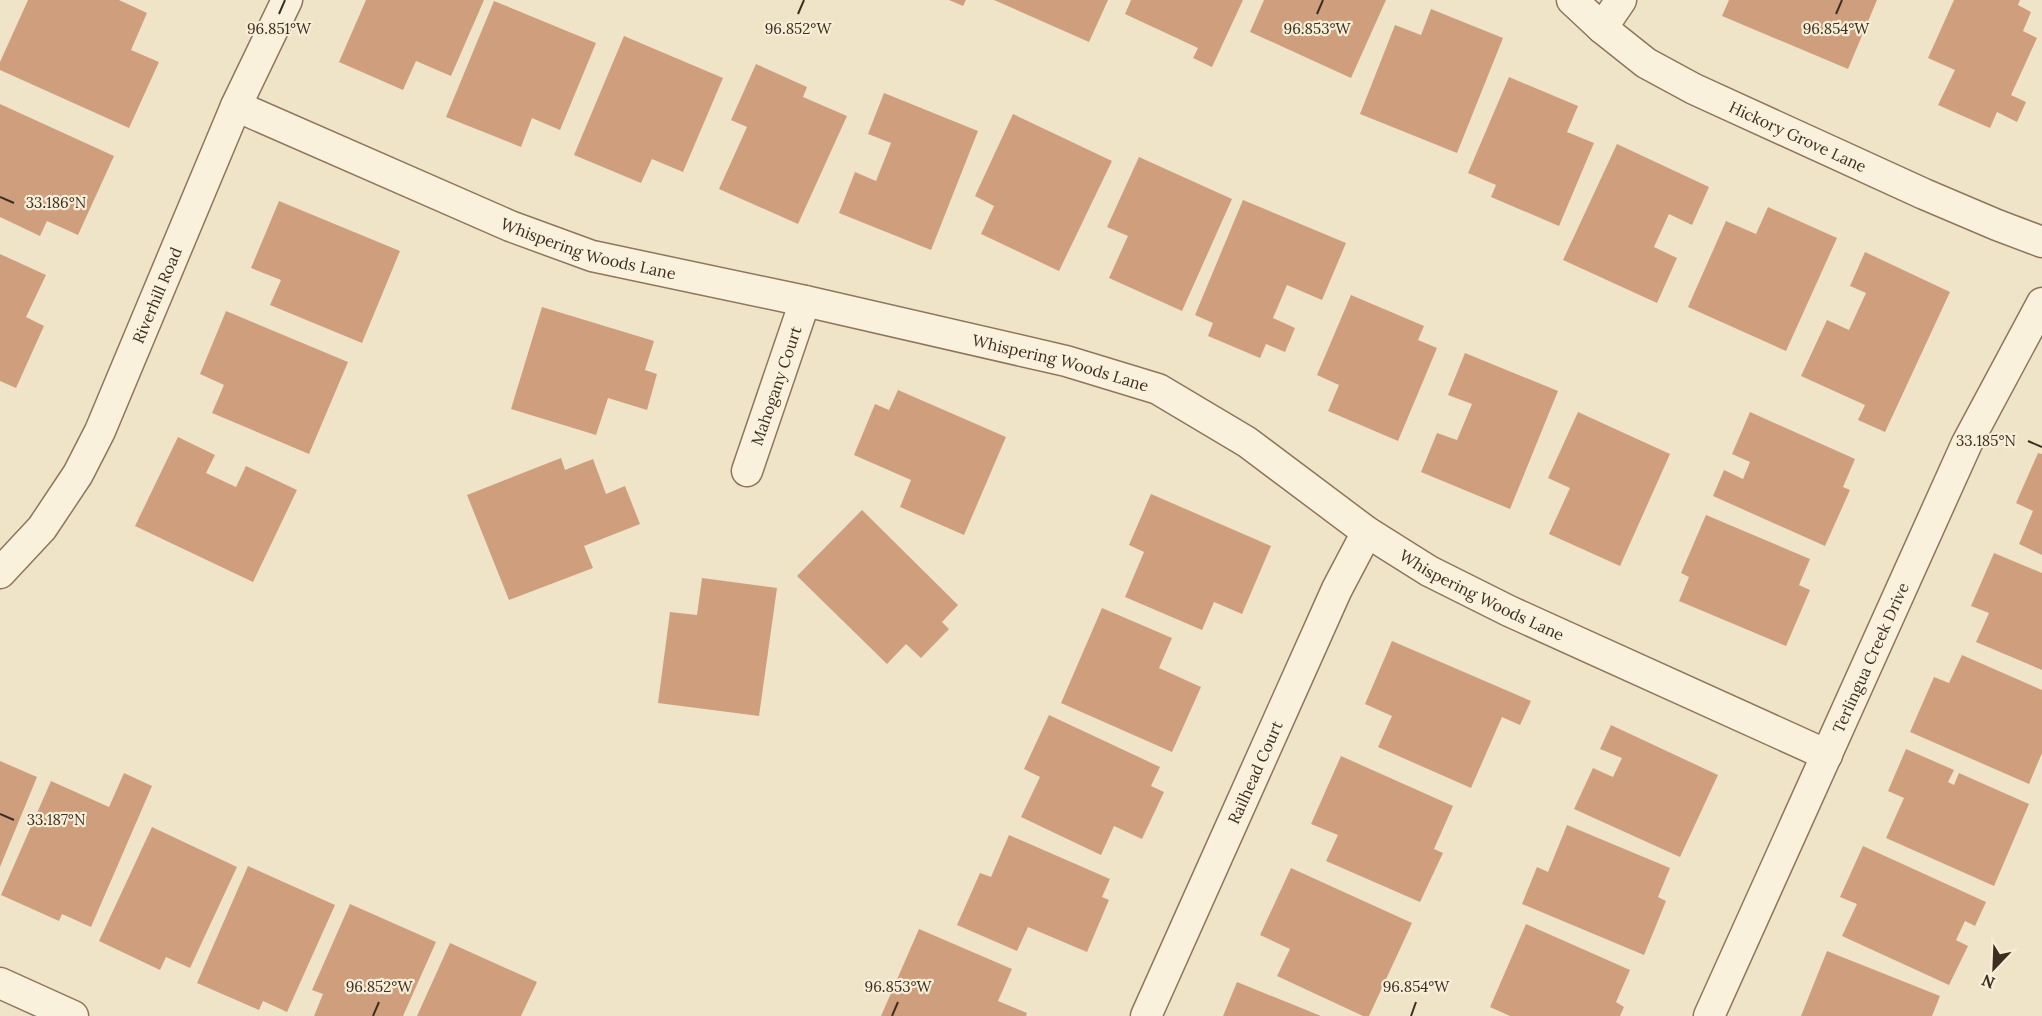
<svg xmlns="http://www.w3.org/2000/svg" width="2042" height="1016" font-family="Lora,serif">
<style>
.building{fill:#cf9f7d}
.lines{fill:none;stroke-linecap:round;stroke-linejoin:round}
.minor-casing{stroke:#8d765c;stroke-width:33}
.minor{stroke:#faf1dc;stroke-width:30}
.ticks{fill:none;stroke:#3d2e20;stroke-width:2}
.labels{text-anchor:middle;stroke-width:4.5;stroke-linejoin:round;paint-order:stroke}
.street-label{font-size:16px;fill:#3d2e20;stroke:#f7eed8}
.ticks-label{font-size:15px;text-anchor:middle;fill:#3d2e20;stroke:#f7eed8;stroke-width:4.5;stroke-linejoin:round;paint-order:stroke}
</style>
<rect width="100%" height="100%" fill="#f0e4c8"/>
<!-- building -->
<path class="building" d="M28 0H119L147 13 131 50 159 62 129 128 0 70V62Z
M366 0H484L451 76 416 61 403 90 339 62Z
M949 0H966L963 6Z
M994 0H1108L1089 42Z
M1131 0H1243L1212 67 1193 58 1198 48 1125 14Z
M1264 0H1386L1351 78 1250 32Z
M1729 0H1877L1848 69 1722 16Z
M1954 0H2020L2018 5 2031 12 2023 31 2037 38 2011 95 2026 102 2017 122 1997 112 1990 128 1938 105 1955 70 1928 58Z
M494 1 596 43 560 130 532 118 521 147 446 117Z
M1431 9 1503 38 1457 153 1360 114 1395 25 1421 35Z
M624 36 723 78 683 172 652 159 641 183 574 155Z
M756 64 807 87 803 97 847 116 798 224 719 189 747 127 731 120Z
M1509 77 1578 106 1567 132 1594 143 1559 226 1491 197 1496 185 1468 173Z
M884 93 978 131 931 250 839 213 855 172 876 181 891 143 868 134Z
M0 104 114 156 78 235 47 221 40 236 0 217Z
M1013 114 1112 161 1059 271 981 234 994 206 975 196Z
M1617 144 1709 187 1692 225 1669 214 1654 247 1677 258 1657 303 1563 260Z
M1139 157 1232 199 1182 311 1109 278 1128 236 1107 227Z
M1243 200 1346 243 1322 300 1287 285 1273 318 1295 328 1285 352 1266 344 1260 358 1208 336 1213 323 1195 315Z
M279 201 400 251 362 343 270 305 281 280 251 268Z
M1768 207 1837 238 1786 351 1688 307 1726 221 1756 234Z
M1865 252 1950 292 1885 432 1858 420 1865 405 1801 376 1827 320 1849 330 1866 293 1850 286Z
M0 254 46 275 26 317 44 326 16 388 0 381Z
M1351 295 1424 326 1418 340 1437 348 1398 441 1328 411 1339 385 1317 375Z
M542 307 654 341 645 370 657 374 647 410 608 398 596 435 511 409Z
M226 311 348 362 309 454 212 413 224 385 200 374Z
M1465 353 1558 391 1510 509 1421 472 1437 433 1457 440 1472 404 1448 395Z
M898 390 1006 437 964 535 900 507 911 480 854 455 875 404 889 410Z
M1578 412 1670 454 1620 566 1549 534 1570 488 1548 478Z
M1750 412 1855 459 1843 487 1850 490 1825 546 1713 496 1724 470 1743 479 1750 462 1732 454Z
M178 437 215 455 206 473 236 487 246 466 297 490 253 582 135 526Z
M2038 453 2042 454V555L2019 544 2033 511 2016 503Z
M561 458 565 470 593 459 606 494 625 486 640 524 584 546 593 568 509 600 467 495Z
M1151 494 1271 546 1242 614 1214 602 1202 630 1125 597 1144 552 1129 545Z
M862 510 958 605 942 622 949 629 921 658 906 644 887 664 797 576Z
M1706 515 1810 559 1799 585 1810 590 1786 646 1679 601 1689 577 1681 573Z
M1994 553 2042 573V670L1976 642 1989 613 1971 606Z
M702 578 777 588 759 716 658 703 670 612 697 615Z
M1102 608 1172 638 1159 668 1201 687 1172 752 1061 703Z
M1392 641 1531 701 1520 725 1502 717 1471 788 1378 747 1392 716 1365 704Z
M1962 655 2042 690V753L2029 784 1910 732 1934 677 1949 683Z
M1049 715 1160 767 1151 786 1164 792 1142 839 1114 826 1101 855 1021 817 1040 777 1024 769Z
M1611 725 1718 775 1680 857 1574 809 1593 768 1613 777 1622 758 1600 749Z
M1906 749 1954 770 1948 782 1954 785 1959 773 2029 804 1994 886 1886 838 1904 798 1888 791Z
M1341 756 1453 806 1434 849 1443 853 1420 902 1326 861 1338 835 1311 824Z
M0 761 37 777 0 867Z
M124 773 152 786 91 927 62 914 59 921 1 895 51 781 109 807Z
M1567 825 1670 868 1658 897 1666 901 1644 955 1522 904 1537 867 1548 872Z
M152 827 237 867 190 968 166 957 160 970 99 941Z
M1009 835 1110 879 1102 897 1109 900 1087 952 1028 927 1017 951 957 925 980 873 991 877Z
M1863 846 1986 902 1975 926 1965 921 1956 940 1968 946 1949 985 1842 936 1857 904 1840 897Z
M248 866 335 905 287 1012 263 1001 259 1010 197 983Z
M1291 868 1412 923 1369 1016H1363L1277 976 1290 949 1260 935Z
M350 904 436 942 403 1016H314L323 994 312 990Z
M1526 924 1630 970 1616 1002 1624 1007 1620 1016H1510L1490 1007Z
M919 929 1012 969 998 1001 1027 1013 1026 1016H881Z
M450 943 537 982 521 1016H417Z
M1827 951 1940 996 1932 1016H1801Z
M1237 982 1321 1016H1223Z"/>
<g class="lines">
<!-- minor casing -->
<g class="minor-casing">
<g id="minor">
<path id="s1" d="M1572 0 1602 28 1646 63 1694 89 1924 194 1997 225 2042 242"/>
<path d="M1602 28 1621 0"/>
<path id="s2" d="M236 106 510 226 592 256 805 301 1066 361 1158 389 1247 442 1367 532 1429 571 1509 611 1827 755"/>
<path id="s3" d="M747 471 805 301"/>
<path id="s4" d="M0 573 42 528 78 474 100 431 236 106 287 0"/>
<path d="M0 983 73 1016"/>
<path id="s5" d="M1146 1016 1337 589 1367 532"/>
<path id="s6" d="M1709 1016 1967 443 2042 303"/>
</g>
</g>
<!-- minor -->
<use href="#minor" class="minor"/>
</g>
<!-- ticks -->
<path class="ticks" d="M279 14 285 0M798 14 804 0M1317 14 1323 0M1836 14 1842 0M0 197 14 203M2028 441 2042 447M0 814 14 820M373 1016 379 1002M892 1016 898 1002M1411 1016 1416 1002"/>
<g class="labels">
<!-- street labels -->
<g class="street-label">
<text dy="6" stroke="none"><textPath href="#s1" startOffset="266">Hickory Grove Lane</textPath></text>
<text dy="6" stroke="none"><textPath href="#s2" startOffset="381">Whispering Woods Lane</textPath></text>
<text dy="6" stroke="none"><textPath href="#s4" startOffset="322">Riverhill Road</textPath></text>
<text dy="6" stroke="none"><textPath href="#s2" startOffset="867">Whispering Woods Lane</textPath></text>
<text dy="6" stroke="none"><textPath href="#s3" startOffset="90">Mahogany Court</textPath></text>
<text dy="6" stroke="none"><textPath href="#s2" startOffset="1353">Whispering Woods Lane</textPath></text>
<text dy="6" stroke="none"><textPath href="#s6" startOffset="393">Terlingua Creek Drive</textPath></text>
<text dy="6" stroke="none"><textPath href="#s5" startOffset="267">Railhead Court</textPath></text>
</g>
</g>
<g class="ticks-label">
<text x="279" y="34">96.851°W</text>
<text x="1836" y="34">96.854°W</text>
<text x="798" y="34">96.852°W</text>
<text x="1317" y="34">96.853°W</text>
<text x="56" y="208">33.186°N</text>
<text x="1986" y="446">33.185°N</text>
<text x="56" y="825">33.187°N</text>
<text x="379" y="992">96.852°W</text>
<text x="898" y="992">96.853°W</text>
<text x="1416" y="992">96.854°W</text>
</g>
<!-- north arrow -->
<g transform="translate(1994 968) rotate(203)" stroke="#f7eed8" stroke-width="4.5" paint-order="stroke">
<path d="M0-4.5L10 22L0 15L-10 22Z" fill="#3d2e20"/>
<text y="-9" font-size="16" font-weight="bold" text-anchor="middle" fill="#3d2e20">N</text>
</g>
</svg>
